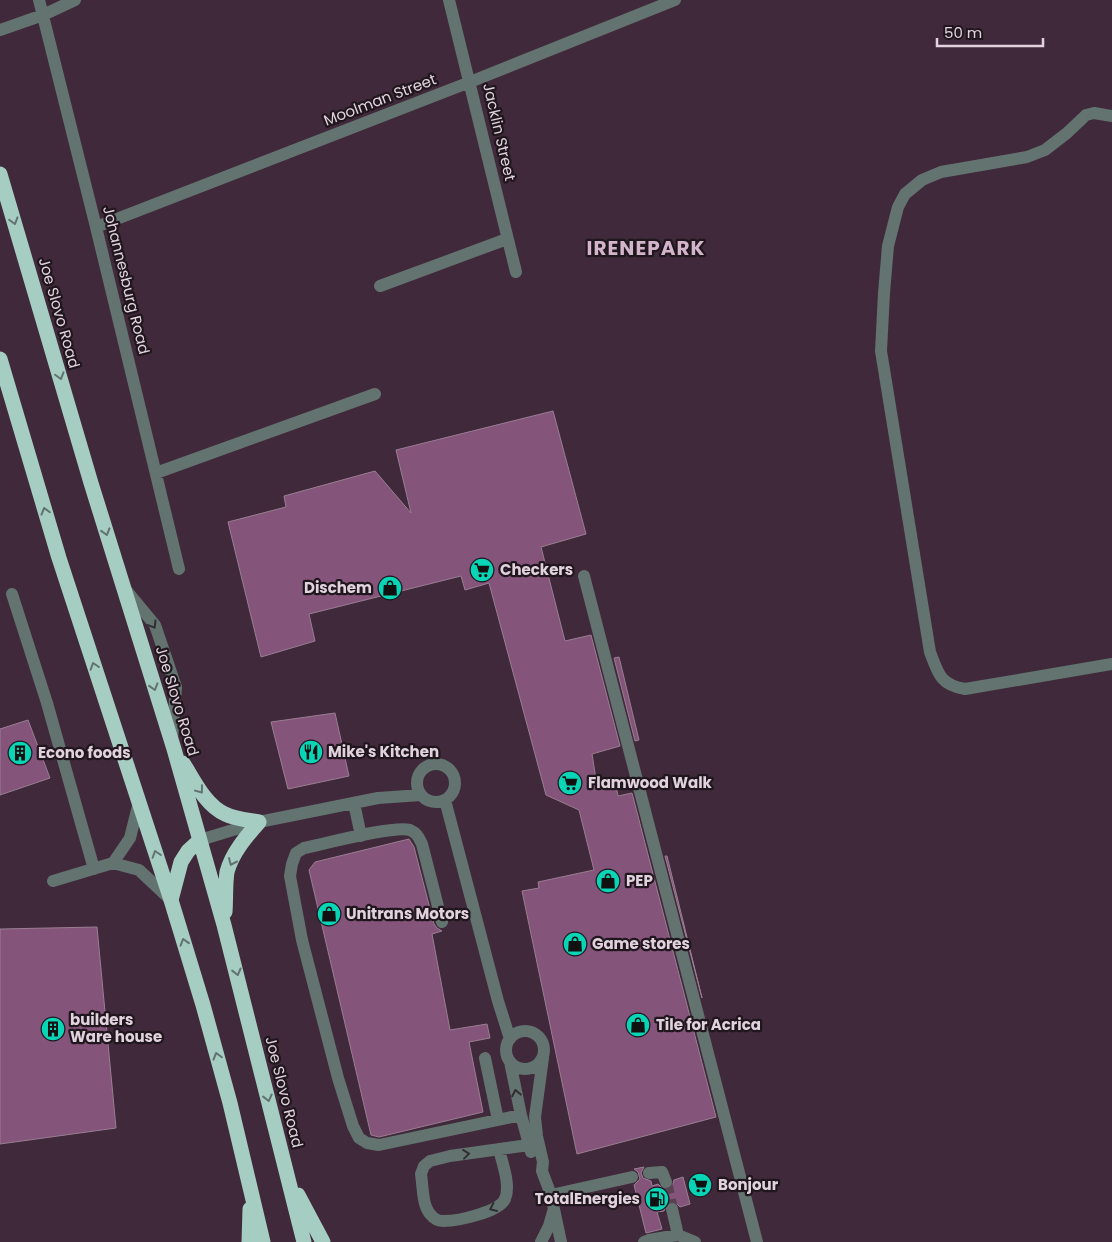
<svg xmlns="http://www.w3.org/2000/svg" width="1112" height="1242" font-family="Poppins,sans-serif">
<style>
.building{fill:#85547a;stroke:#9a7e93}
.lines{fill:none;stroke-linecap:round;stroke-linejoin:round}
.minor-tunnel{stroke:#584253;stroke-width:12;stroke-dasharray:12 6;stroke-linecap:butt}
.minor{stroke:#63736f;stroke-width:12}
.highway{stroke:#a5cdc2;stroke-width:15}
.oneway{stroke:#627270}
.oneway2{stroke:#312d32}
.labels{text-anchor:middle;stroke-width:4.5;stroke-linejoin:round;paint-order:stroke}
.street-label{font-size:15px;fill:#e1d2dd;stroke:#20161e}
.poi-label{font-size:15px;font-weight:bold;fill:#e1d2dd;stroke:#20161e;text-anchor:start}
.district-label{font-size:20px;font-weight:bold;letter-spacing:1px;fill:#d3b5cb;stroke:#20161e}
</style>
<rect width="100%" height="100%" fill="#40293b"/>
<!-- building -->
<path class="building" d="M553 411 586 534 541 547 565 641 591 635 620 746 592 754 597 786 615 780 618 796 632 793 716 1117 577 1154 522 891 539 888 538 882 594 870 579 810 546 795 489 583 465 590 461 576 309 614 315 641 261 657 228 522 286 507 284 496 375 471 411 513 396 450Z
M619 657 639 740 635 741 614 658Z
M335 713 349 776 288 789 271 722Z
M28 720 50 778 0 795V729Z
M409 839 414 847 434 924 437 928 442 931 432 934 450 1030 487 1024 490 1038 469 1042 483 1112 379 1137 371 1135 309 870 315 862Z
M665 856H667L702 998Z
M97 927 116 1128 0 1144V929Z
M644 1167 641 1173 643 1178 651 1181 652 1186 658 1184 664 1190 672 1187 674 1180 683 1177 690 1204 680 1207 674 1201 667 1203 664 1211 657 1212 662 1229 646 1233 634 1185 640 1179 638 1172 634 1169Z"/>
<g class="lines">
<!-- minor-tunnel -->
<path class="minor-tunnel" d="M666 1182 672 1209"/>
<!-- minor -->
<path class="minor" d="M39 0 96 227 179 569
M449 0 516 272
M0 30 43 15 75 0
M1112 116 1094 113 1086 115 1067 133 1045 150 1027 157 941 172 922 180 905 194 898 207 888 246 884 293 881 351 930 652C938 673 940 685 965 689L1112 664
M96 227 470 82 675 0
M380 286 507 239
M156 473 375 394
M584 576 757 1242
M126 590 155 625 176 687 172 739
M12 594 47 703 94 869
M417 783a19 19 0 1 1 38 0a19 19 0 1 1-38 0Z
M445 800 498 1001 510 1039
M354 803 361 836
M200 840 259 822 378 798 421 795
M113 863 130 838 139 802
M53 881 113 863 139 870 171 900
M442 922 422 844C419 838 417 833 410 830 394 825 324 844 304 848L296 853 292 864 290 876 302 940 338 1078 353 1126 359 1138 367 1143 379 1145 521 1115
M506 1050a19 19 0 1 1 38 0a19 19 0 1 1-38 0Z
M485 1058 498 1120
M543 1058 535 1117 537 1136 543 1162 542 1171 551 1195 561 1242
M510 1062 521 1115 531 1152
M499 1149C502 1163 511 1185 505 1199 499 1212 458 1221 444 1221 439 1221 434 1219 431 1215 422 1206 423 1186 421 1174L424 1166 430 1161 450 1156 529 1145
M649 1173 662 1172 666 1182
M551 1195 632 1177
M672 1209 678 1235
M541 1242 549 1226 553 1212
M644 1242 649 1240 678 1235 695 1242"/>
<!-- highway -->
<path class="highway" d="M0 174 91 483 174 749 224 925 304 1242
M0 359 59 558 171 900 203 1005 230 1103 263 1242
M183 763C194 780 205 805 225 814 235 819 248 820 259 822 246 837 232 853 227 872 225 885 226 899 225 912
M171 900 181 862 188 851 200 840
M298 1195 323 1242
M249 1242 250 1209"/>
</g>
<!-- one-way arrows -->
<defs><path id="oneway-chevron" d="M-2-3.5L2.5 0L-2 3.5" fill="none" stroke-width="1.6" stroke-linecap="round" stroke-linejoin="round" transform="scale(1.25)"/></defs>
<g class="oneway">
<use href="#oneway-chevron" transform="translate(14 221) rotate(74)"/>
<use href="#oneway-chevron" transform="translate(60 376) rotate(74)"/>
<use href="#oneway-chevron" transform="translate(45 511) rotate(-106)"/>
<use href="#oneway-chevron" transform="translate(106 532) rotate(73)"/>
<use href="#oneway-chevron" transform="translate(94 666) rotate(-108)"/>
<use href="#oneway-chevron" transform="translate(154 687) rotate(73)"/>
<use href="#oneway-chevron" transform="translate(200 790) rotate(53)"/>
<use href="#oneway-chevron" transform="translate(156 854) rotate(-108)"/>
<use href="#oneway-chevron" transform="translate(232 862) rotate(114)"/>
<use href="#oneway-chevron" transform="translate(184 942) rotate(-107)"/>
<use href="#oneway-chevron" transform="translate(237 972) rotate(76)"/>
<use href="#oneway-chevron" transform="translate(217 1056) rotate(-106)"/>
<use href="#oneway-chevron" transform="translate(268 1098) rotate(76)"/>
</g>
<g class="oneway2">
<use href="#oneway-chevron" transform="translate(153 625) rotate(59)"/>
<use href="#oneway-chevron" transform="translate(516 1093) rotate(-101)"/>
<use href="#oneway-chevron" transform="translate(466 1154) rotate(-7)"/>
<use href="#oneway-chevron" transform="translate(493 1208) rotate(155)"/>
</g>
<!-- icons -->
<defs>
<g id="supermarket-disc" transform="scale(1.25)"><circle r="9.5" fill="#08d5b5" stroke="#20161e"/><path d="M-6-5.5h2.5l.6 2H6L4.5 2H-2.5L-4.4-4H-6ZM-1.5 3.2a1.3 1.3 0 1 0 .1 0ZM3 3.2a1.3 1.3 0 1 0 .1 0Z" fill="#111"/></g>
<g id="shop-disc" transform="scale(1.25)"><circle r="9.5" fill="#08d5b5" stroke="#20161e"/><path d="M-5-2.5h2.3a2.7 3.5 0 0 1 5.4 0H5L5.5 6h-11ZM-1.5-2.5h3a1.5 2.3 0 0 0-3 0Z" fill="#111"/></g>
<g id="restaurant-disc" transform="scale(1.25)"><circle r="9.5" fill="#08d5b5" stroke="#20161e"/><path d="M-5-6h1v4h1v-4h1v4h1v-4h1v5L-1.5 .5V6h-2V.5L-5-1ZM5-6V6H3V1.5H1.5Q1.5-4 5-6Z" fill="#111"/></g>
<g id="building-disc" transform="scale(1.25)"><circle r="9.5" fill="#08d5b5" stroke="#20161e"/><path d="M-4-6H4V6H1V3H-1V6H-4ZM-2.5-4.3h1.7v1.8h-1.7ZM.8-4.3h1.7v1.8H.8ZM-2.5-1h1.7V.8h-1.7ZM.8-1h1.7V.8H.8Z" fill="#111"/></g>
<g id="fuel-disc" transform="scale(1.25)"><circle r="9.5" fill="#08d5b5" stroke="#20161e"/><path d="M-5.5-6h7V0h2V4h1.3V-2.5L3-4.5l.8-.8L6-3V5H2.5V1h-1V6h-7ZM-4.2-4.7v3.2H.2V-4.7Z" fill="#111"/></g>
</defs>
<g fill-rule="evenodd">
<use href="#supermarket-disc" x="482" y="570"/>
<use href="#shop-disc" x="390" y="588"/>
<use href="#restaurant-disc" x="311" y="752"/>
<use href="#building-disc" x="20" y="753"/>
<use href="#supermarket-disc" x="570" y="783"/>
<use href="#shop-disc" x="608" y="881"/>
<use href="#shop-disc" x="329" y="914"/>
<use href="#shop-disc" x="575" y="944"/>
<use href="#shop-disc" x="638" y="1025"/>
<use href="#building-disc" x="53" y="1029"/>
<use href="#supermarket-disc" x="700" y="1185"/>
<use href="#fuel-disc" x="657" y="1199"/>
</g>
<g class="labels">
<!-- street labels -->
<g class="street-label">
<text transform="translate(380 100) rotate(-21)" y="5">Moolman Street</text>
<text transform="translate(499 132) rotate(77)" y="5">Jacklin Street</text>
<text transform="translate(126 280) rotate(76)" y="5">Johannesburg Road</text>
<text transform="translate(59 313) rotate(74)" y="5">Joe Slovo Road</text>
<text transform="translate(177 701) rotate(73)" y="5">Joe Slovo Road</text>
<text transform="translate(284 1092) rotate(76)" y="5">Joe Slovo Road</text>
</g>
<!-- poi labels -->
<g class="poi-label">
<text x="500" y="575">Checkers</text>
<text x="372" y="593" text-anchor="end">Dischem</text>
<text x="328" y="757">Mike's Kitchen</text>
<text x="38" y="758">Econo foods</text>
<text x="588" y="788">Flamwood Walk</text>
<text x="626" y="886">PEP</text>
<text x="346" y="919">Unitrans Motors</text>
<text x="592" y="949">Game stores</text>
<text x="70" y="1025">builders<tspan x="70" dy="17">Ware house</tspan></text>
<text x="656" y="1030">Tile for Acrica</text>
<text x="718" y="1190">Bonjour</text>
<text x="640" y="1204" text-anchor="end">TotalEnergies</text>
</g>
<!-- district labels -->
<g class="district-label">
<text x="646" y="255">IRENEPARK</text>
</g>
</g>
<!-- scale -->
<path d="M937 38v8h106v-8" fill="none" stroke="#e1d2dd" stroke-width="2.5"/>
<text x="944" y="38" font-size="15" fill="#e1d2dd" stroke="#20161e" stroke-width="4" paint-order="stroke">50 m</text>
</svg>
